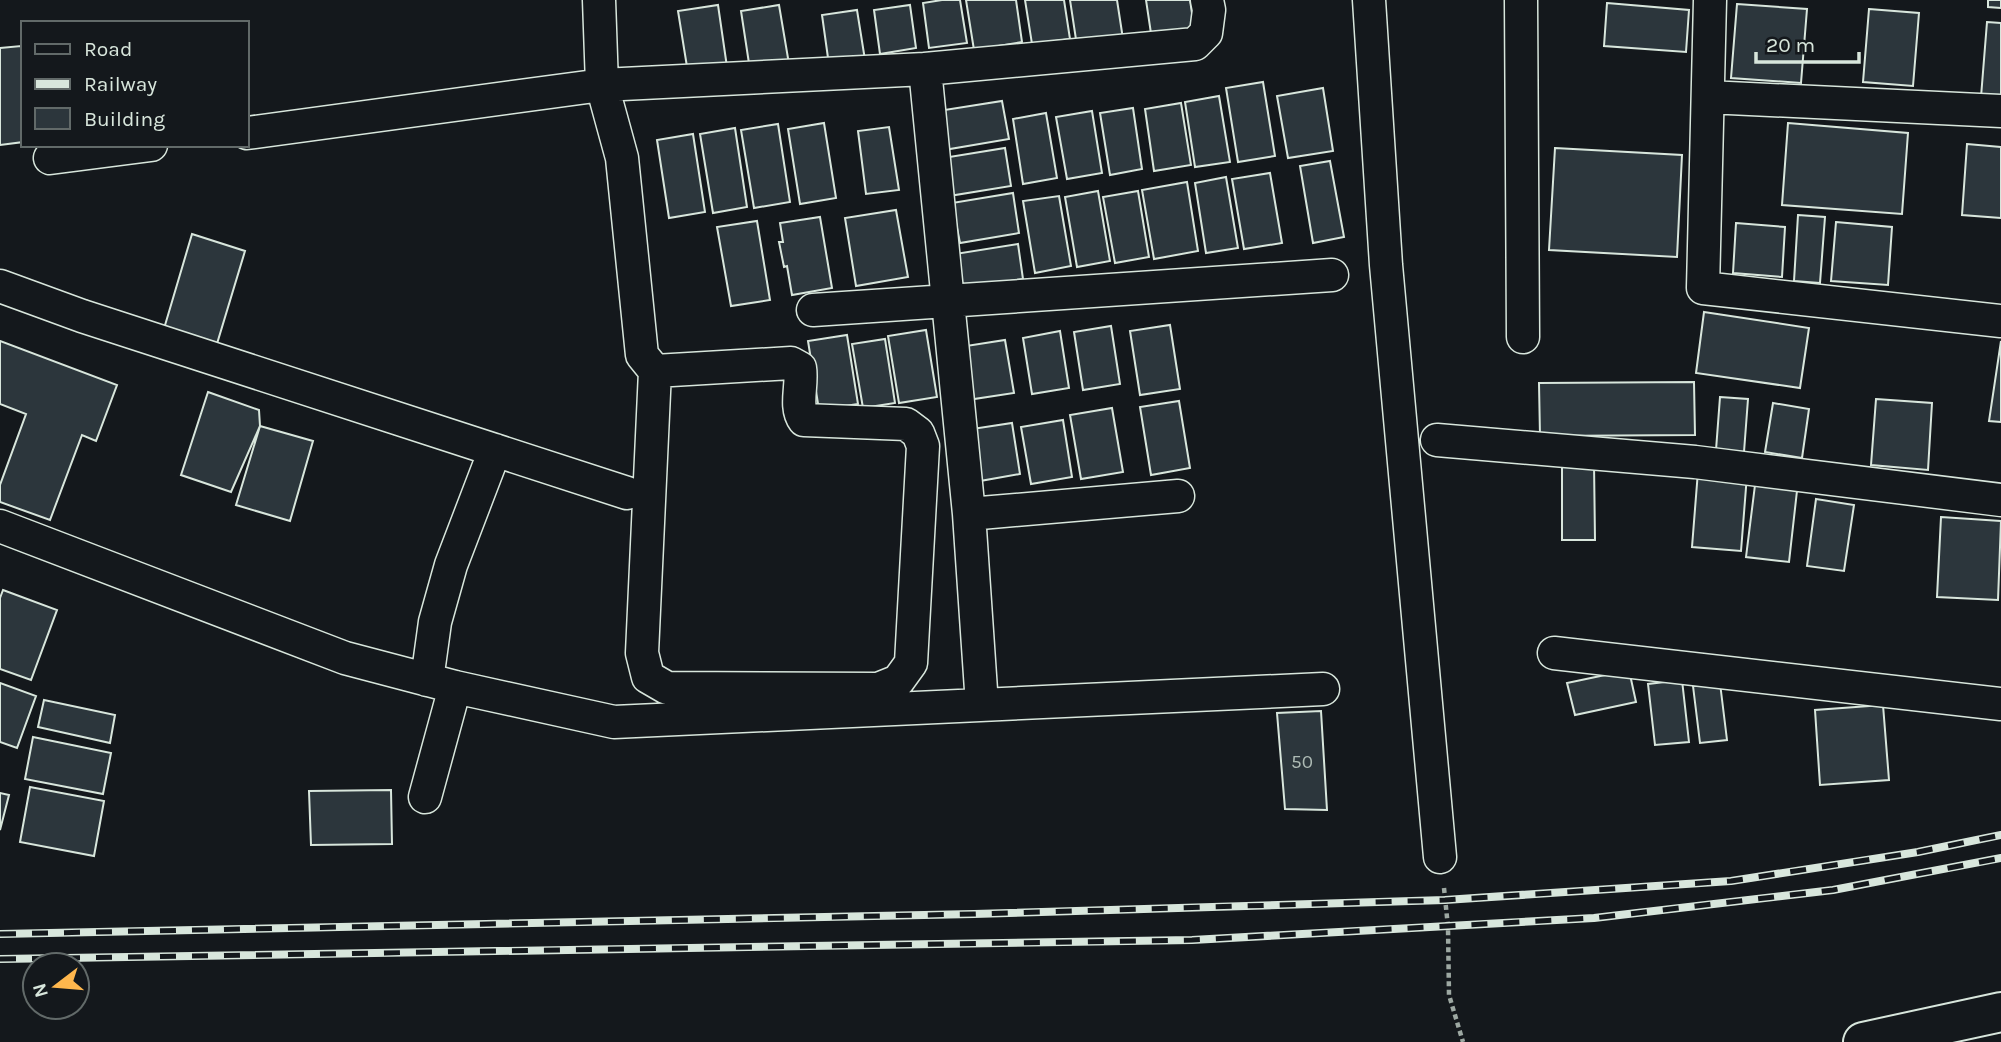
<svg xmlns="http://www.w3.org/2000/svg" width="2001" height="1042" font-family="Karla,sans-serif">
<style>
.building{fill:#2c363c;stroke:#d8e6dc;stroke-width:2}
.lines{fill:none;stroke-linecap:round;stroke-linejoin:round}
.minor-casing{stroke:#d8e6dc;stroke-width:35}
.tertiary-casing{stroke:#d8e6dc;stroke-width:42}
.path{stroke:#9da8a2;stroke-width:4.5;stroke-dasharray:5 3.5;stroke-linecap:butt}
.minor{stroke:#14181c;stroke-width:32}
.tertiary{stroke:#14181c;stroke-width:38}
.rail-casing{stroke:#d8e6dc;stroke-width:8}
.rail{stroke:#14181c;stroke-width:5;stroke-dasharray:16;stroke-linecap:butt}
.labels{text-anchor:middle;stroke-width:5;stroke-linejoin:round;paint-order:stroke}
.number-label{font-size:19px;fill:#adbab4}
</style>
<rect width="100%" height="100%" fill="#14181c"/>
<!-- building -->
<path class="building" d="M942 0H960L967 43 929 48 923 3Z
M966 0H1016L1022 42 974 50Z
M1025 0H1064L1070 39 1032 44Z
M1070 0H1117L1123 39 1077 46Z
M1146 0H1190L1195 33 1152 40Z
M1988 0H2001V8L1988 7Z
M1607 3 1689 10 1686 52 1604 46Z
M1737 4 1807 9 1801 83 1731 78Z
M718 5 727 67 688 73 678 11Z
M779 5 789 64 750 70 741 11Z
M910 5 916 48 880 54 874 10Z
M1869 9 1919 13 1913 86 1863 82Z
M857 10 865 60 829 65 822 15Z
M1987 22 2001 23V98L1981 97Z
M21 46 23 142 0 145V48Z
M1263 82 1275 156 1238 162 1226 88Z
M1323 88 1333 151 1288 158 1277 96Z
M1219 96 1230 162 1195 167 1185 102Z
M1002 101 1009 139 944 150 938 111Z
M1181 103 1191 165 1154 171 1145 109Z
M1133 108 1142 169 1110 175 1100 113Z
M1092 111 1102 173 1067 179 1056 117Z
M1046 113 1057 178 1023 184 1013 119Z
M824 123 836 198 800 204 788 129Z
M1788 123 1908 133 1902 214 1782 205Z
M778 124 790 202 754 208 741 130Z
M889 127 899 190 866 194 858 131Z
M735 128 747 207 713 213 700 134Z
M693 134 705 212 669 218 657 140Z
M1967 144 2001 147V218L1962 215Z
M1005 148 1011 186 949 196 943 158Z
M1555 148 1682 155 1677 257 1549 250Z
M1330 161 1344 237 1313 243 1300 166Z
M1270 173 1282 243 1244 249 1232 179Z
M1226 177 1238 248 1206 253 1195 183Z
M1187 182 1198 251 1154 259 1142 190Z
M1098 191 1110 261 1077 267 1065 197Z
M1138 191 1149 257 1115 263 1103 197Z
M1013 193 1019 233 960 243 952 203Z
M1059 196 1071 266 1035 273 1023 201Z
M896 210 908 277 856 286 845 218Z
M1798 215 1825 217 1820 283 1794 281Z
M820 217 832 288 792 295 787 266 784 267 779 242H783L780 223Z
M757 221 770 300 731 306 717 227Z
M1836 222 1892 227 1888 285 1831 281Z
M1736 223 1785 227 1782 277 1733 273Z
M192 234 245 251 216 347 163 332Z
M1018 244 1023 279 961 289 955 254Z
M1704 312 1809 328 1800 388 1696 373Z
M1170 325 1180 389 1140 395 1130 331Z
M1111 326 1120 384 1083 390 1074 332Z
M926 330 937 397 899 403 888 336Z
M1060 331 1069 388 1032 394 1023 338Z
M847 335 858 404 819 410 808 341Z
M885 339 895 403 863 408 852 344Z
M1005 340 1014 393 974 399 966 346Z
M0 341 117 385 96 441 82 435 50 520 0 502V485L26 414 0 404Z
M2001 341V422L1989 421Z
M1694 382 1695 435 1540 436 1539 383Z
M208 392 259 410 260 426 231 492 181 475Z
M1720 397 1748 399 1744 452 1716 450Z
M1876 399 1932 403 1928 470 1871 465Z
M1179 401 1190 468 1151 475 1140 407Z
M1773 403 1809 409 1802 458 1765 452Z
M1112 408 1123 472 1081 479 1070 415Z
M1063 420 1072 477 1031 484 1021 427Z
M1012 423 1020 474 980 481 972 429Z
M260 426 313 441 290 521 236 505Z
M1562 463H1594L1595 540H1562Z
M1698 471 1747 475 1741 551 1692 547Z
M1756 477 1798 482 1789 562 1746 557Z
M1816 499 1854 505 1844 571 1807 566Z
M1941 517 2001 521 1998 600 1937 597Z
M3 590 57 610 31 680 0 669V598Z
M1629 670 1636 702 1575 715 1567 683Z
M1682 680 1689 742 1655 745 1648 684Z
M0 683 36 696 17 748 0 742Z
M1720 683 1727 740 1700 743 1693 686Z
M44 700 115 715 110 743 38 727Z
M1883 705 1889 780 1820 785 1815 710Z
M1321 711 1327 810 1285 809 1277 713Z
M33 737 111 753 103 794 25 779Z
M30 787 104 801 94 856 20 842Z
M391 790 392 844 311 845 309 791Z
M0 793 9 795 0 830Z"/>
<g class="lines">
<!-- minor casing -->
<g class="minor-casing">
<path id="minor" d="M599 0 602 85 622 158 642 355 655 371 642 653 648 677 667 688 878 689 898 681 911 663 923 446 918 433 906 424 804 420C794 407 803 384 800 368L791 363 655 371
M1369 0 1386 265 1440 857
M1521 0 1523 337
M1710 0 1703 288 2001 321
M925 69 969 514 982 705
M1708 97 2001 111
M247 133 602 85 925 69 1195 44 1206 33 1209 10 1207 0
M50 158 151 145
M0 286 82 316 627 493
M813 310 1332 275
M1437 440 1695 462 2001 500
M969 514 1178 496
M0 526 345 658 455 687 614 722 1323 689
M1554 653 2001 704
M427 680 435 622 451 565 495 450
M425 797 455 687"/>
</g>
<!-- tertiary casing -->
<g class="tertiary-casing">
<path id="tertiary" d="M1863 1042 2001 1012"/>
</g>
<!-- path -->
<path class="path" d="M1444 888 1448 927 1449 995 1463 1042"/>
<!-- minor -->
<use href="#minor" class="minor"/>
<!-- tertiary -->
<use href="#tertiary" class="tertiary"/>
<!-- rail casing -->
<g class="rail-casing">
<path id="rail" d="M0 934 974 914 1445 900 1731 881 1918 852 2001 835
M0 959 1192 940 1594 918 1833 890 2001 858"/>
</g>
<!-- rail -->
<use href="#rail" class="rail"/>
</g>
<g class="labels">
<!-- number labels -->
<g class="number-label">
<text x="1302" y="768">50</text>
</g>
</g>
<!-- legend -->
<rect x="21" y="21" width="228" height="126" fill="#14181c" stroke="#626a69" stroke-width="2"/>
<rect x="35" y="44" width="35" height="10" fill="#14181c" stroke="#626a69" stroke-width="2"/>
<text x="84" y="56" font-size="21" fill="#d8e6dc">Road</text>
<rect x="35" y="79" width="35" height="10" fill="#d8e6dc" stroke="#626a69" stroke-width="2"/>
<text x="84" y="91" font-size="21" fill="#d8e6dc">Railway</text>
<rect x="35" y="108" width="35" height="21" fill="#2c363c" stroke="#626a69" stroke-width="2"/>
<text x="84" y="126" font-size="21" fill="#d8e6dc">Building</text>
<!-- north arrow -->
<g transform="translate(56 986) rotate(254)"><circle r="33" fill="#14181c" stroke="#626a69" stroke-width="2"/>
<path d="M0-5L12 26L0 18L-12 26Z" fill="#ffb74d"/>
<text y="-10" font-size="19" font-weight="bold" text-anchor="middle" fill="#d8e6dc">N</text>
</g>
<!-- scale -->
<path d="M1756 52v10h103v-10" fill="none" stroke="#d8e6dc" stroke-width="3.5"/>
<text x="1766" y="52" font-size="21" fill="#d8e6dc" stroke="#14181c" stroke-width="5" paint-order="stroke">20 m</text>
</svg>
